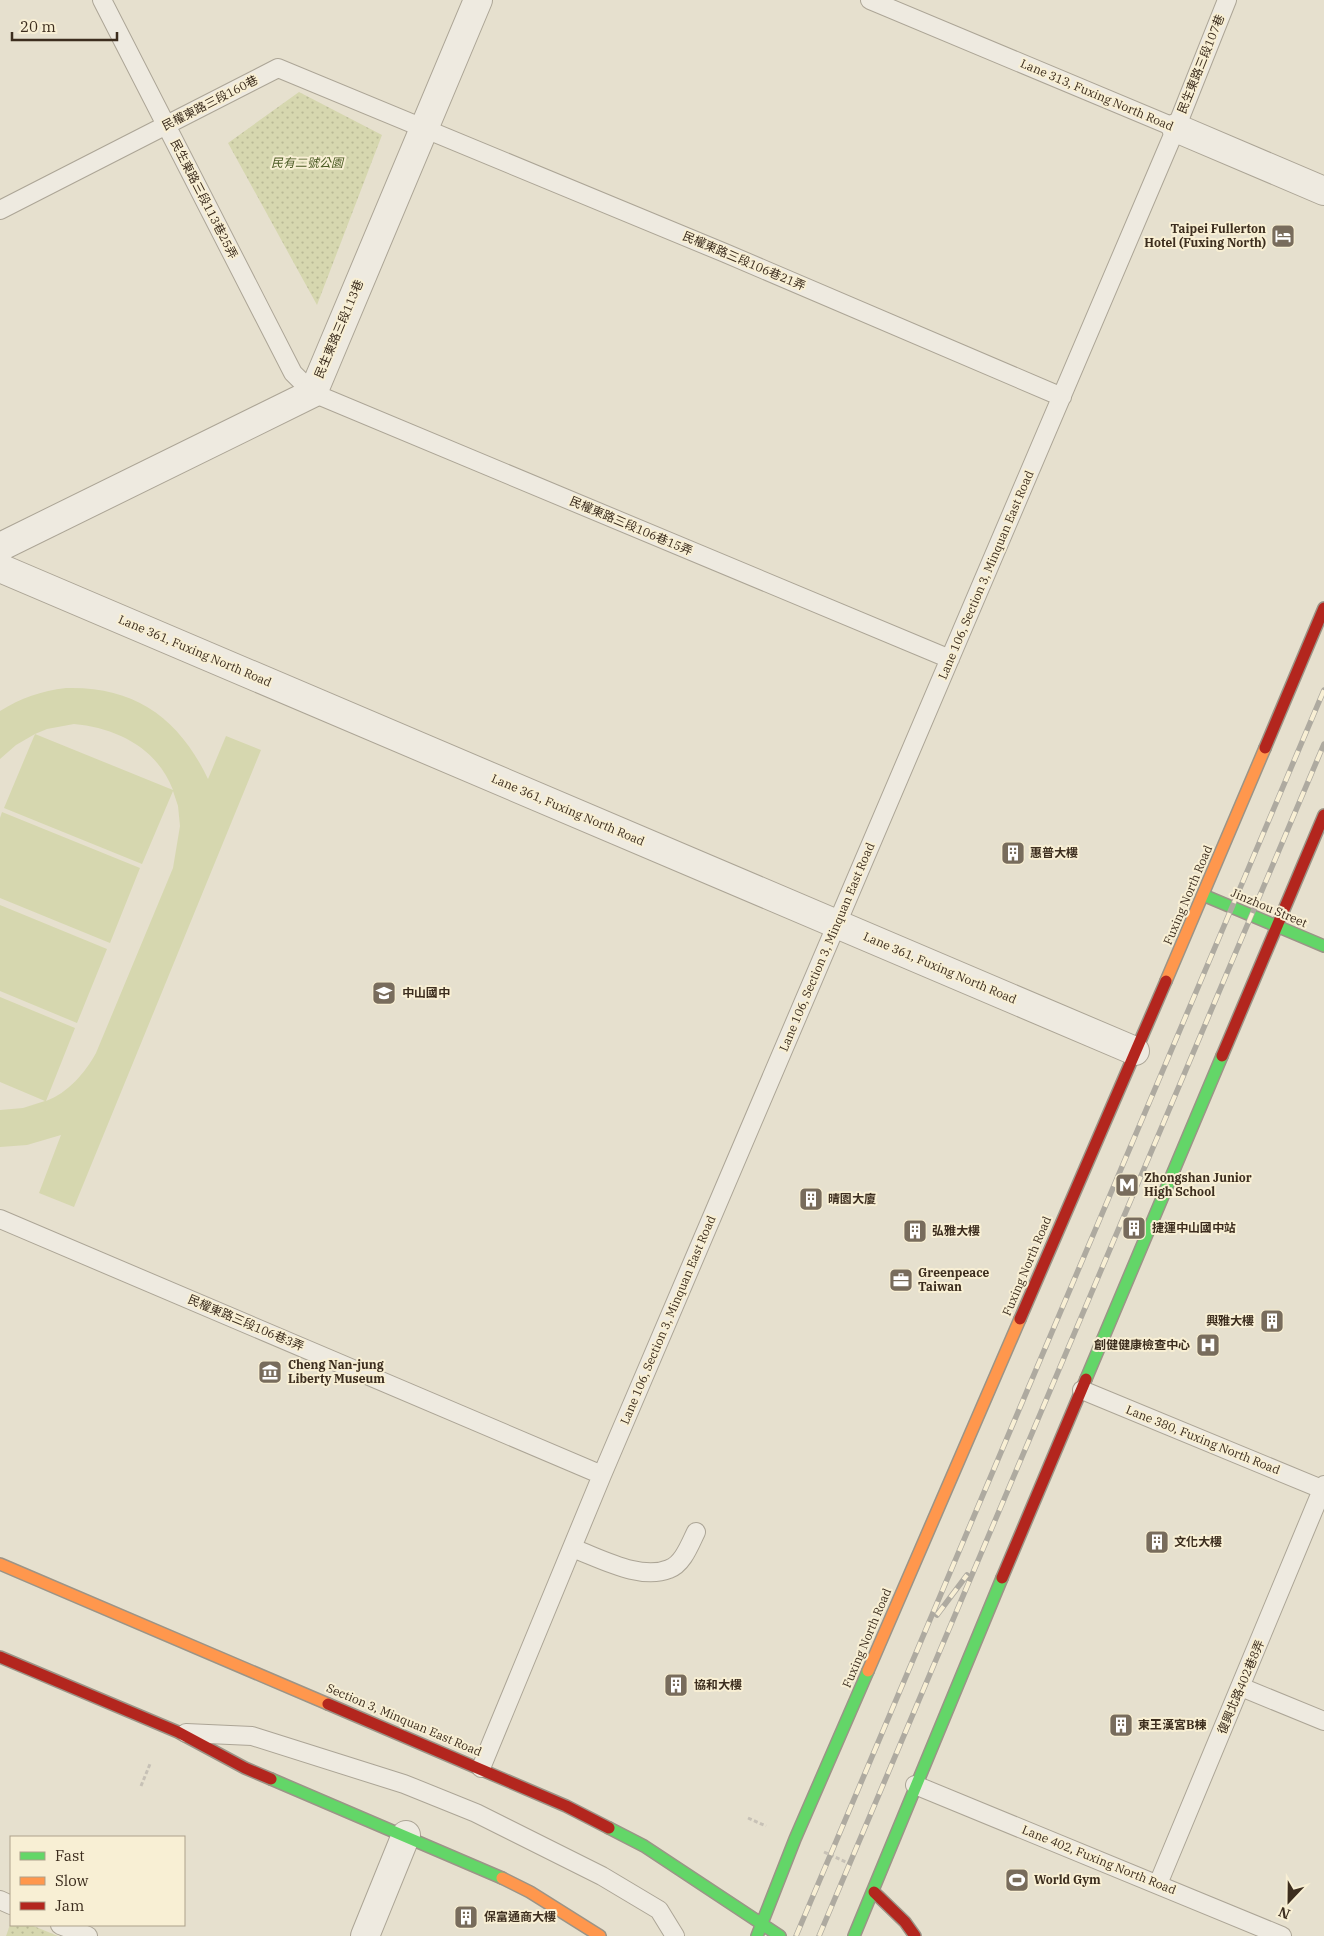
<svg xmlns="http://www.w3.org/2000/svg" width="1324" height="1936" font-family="'IBM Plex Serif','Noto Sans TC',serif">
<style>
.park{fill:url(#park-dots)}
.pitch{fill:#d6d7af;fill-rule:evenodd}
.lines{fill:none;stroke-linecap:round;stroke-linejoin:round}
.lane-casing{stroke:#aca596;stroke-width:20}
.street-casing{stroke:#aca596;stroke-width:30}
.fast-casing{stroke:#9b9487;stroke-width:14}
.slow-casing{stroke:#9b9487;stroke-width:14}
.jam-casing{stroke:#9b9487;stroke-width:14}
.path{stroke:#c7c1b6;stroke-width:3;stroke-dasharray:4 2.5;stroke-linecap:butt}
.lane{stroke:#eeeae0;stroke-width:18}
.street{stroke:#eeeae0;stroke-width:28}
.fast{stroke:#63d668;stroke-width:11}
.slow{stroke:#ff974d;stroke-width:11}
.jam{stroke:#b3261e;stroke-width:11}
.rail-casing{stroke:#aeaaa0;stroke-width:5.5}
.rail{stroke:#f8efd4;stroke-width:4;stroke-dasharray:11;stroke-linecap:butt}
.labels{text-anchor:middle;stroke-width:4;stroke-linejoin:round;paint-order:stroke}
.street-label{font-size:12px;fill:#3c2d1e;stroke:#f8efd4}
.park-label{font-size:12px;font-style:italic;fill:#4a5a23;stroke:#f8efd4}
.poi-label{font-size:12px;font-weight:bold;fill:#3c2d1e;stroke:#f8efd4;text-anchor:start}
</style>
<defs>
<pattern id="park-dots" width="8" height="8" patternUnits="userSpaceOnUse" patternTransform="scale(1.25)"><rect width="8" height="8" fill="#d6d7af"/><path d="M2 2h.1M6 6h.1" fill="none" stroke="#b9b996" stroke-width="1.8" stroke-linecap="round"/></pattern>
</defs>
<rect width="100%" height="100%" fill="#e6e0ce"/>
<!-- park -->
<path class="park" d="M299 92 382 135 317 305 228 143Z
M11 1922V1925H31L58 1936H6Z"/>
<!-- pitch -->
<path class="pitch" d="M66 688C135 686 179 718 208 779L226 736 261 750 74 1207 39 1193 61 1135 27 1145 0 1147V1110L23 1108 45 1101 0 1082V997L75 1028 46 1101C68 1093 85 1073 96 1053L173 868 180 826 178 806 173 791 142 864 4 808 35 734 16 745 0 759V711C21 698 41 691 66 688ZM74 724C117 728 157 748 173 790L35 734 47 729Z
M2 812 140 868 110 943 0 898V818Z
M0 905 107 949 77 1023 0 991Z"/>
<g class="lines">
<!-- lane casing -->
<g class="lane-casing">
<path id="lane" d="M102 0 293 373 313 393 950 659
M870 0 1176 128
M0 210 278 68 725 253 1062 397
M0 1219 602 1475
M1082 1390 1324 1490
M572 1548C600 1558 640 1581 669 1569 683 1564 690 1544 696 1532
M1241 1687 1324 1721
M186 1733 252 1736 404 1784 476 1813 602 1876 659 1910 675 1936
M481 1768 602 1475 1176 128 1227 0
M915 1785 1282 1936
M1158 1884 1324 1485
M0 1900 11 1905
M60 1925 88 1936"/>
</g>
<!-- street casing -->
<g class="street-casing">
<path id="street" d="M1176 128 1324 191
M0 547 313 393 478 0
M0 568 1135 1051
M365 1936 406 1835"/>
</g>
<!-- fast casing -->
<g class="fast-casing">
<path id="fast" d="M1203 895 1324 946
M1086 1379 1222 1056
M271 1779 502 1878
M609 1828 644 1846 780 1936
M757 1936 795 1839 868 1671
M854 1936 1002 1578"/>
</g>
<!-- slow casing -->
<g class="slow-casing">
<path id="slow" d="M1166 981 1265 748
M0 1564 328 1704
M868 1671 1020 1319
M502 1878 530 1892 600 1936"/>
</g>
<!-- jam casing -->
<g class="jam-casing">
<path id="jam" d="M1265 748 1324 608
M1222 1056 1324 815
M1020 1319 1166 981
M1002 1578 1086 1379
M0 1657 178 1732 245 1768 271 1779
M328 1704 566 1806 609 1828
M874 1892 905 1922 915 1936"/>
</g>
<!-- path -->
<path class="path" d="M141 1786 150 1764
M748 1818 766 1826
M824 1852 850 1864"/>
<!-- lane -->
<use href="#lane" class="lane"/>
<!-- street -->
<use href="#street" class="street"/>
<!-- fast -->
<use href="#fast" class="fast"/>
<!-- slow -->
<use href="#slow" class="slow"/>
<!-- jam -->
<use href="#jam" class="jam"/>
<!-- rail casing -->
<g class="rail-casing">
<path id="rail" d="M937 1615 967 1575
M796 1936 1324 690
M819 1936 1324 744"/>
</g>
<!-- rail -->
<use href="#rail" class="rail"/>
</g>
<!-- icons -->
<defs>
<g id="hotel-square" transform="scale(1.25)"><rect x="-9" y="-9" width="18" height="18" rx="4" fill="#786c5c" stroke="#f8efd4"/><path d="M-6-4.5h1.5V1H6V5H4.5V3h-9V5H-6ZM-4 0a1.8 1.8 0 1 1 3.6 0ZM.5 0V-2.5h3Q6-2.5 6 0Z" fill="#fff"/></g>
<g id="building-square" transform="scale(1.25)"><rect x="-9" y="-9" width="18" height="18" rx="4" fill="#786c5c" stroke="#f8efd4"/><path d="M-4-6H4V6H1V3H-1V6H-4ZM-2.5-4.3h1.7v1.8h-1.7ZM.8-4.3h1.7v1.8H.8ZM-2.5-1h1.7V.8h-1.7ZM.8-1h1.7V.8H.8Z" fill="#fff"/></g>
<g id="school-square" transform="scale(1.25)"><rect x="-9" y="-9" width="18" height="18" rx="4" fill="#786c5c" stroke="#f8efd4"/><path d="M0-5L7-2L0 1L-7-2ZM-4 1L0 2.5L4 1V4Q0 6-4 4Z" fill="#fff"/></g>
<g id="metro-square" transform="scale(1.25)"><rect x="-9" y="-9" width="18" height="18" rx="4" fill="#786c5c" stroke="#f8efd4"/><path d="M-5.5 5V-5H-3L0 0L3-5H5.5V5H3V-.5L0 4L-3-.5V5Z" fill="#fff"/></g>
<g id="office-square" transform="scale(1.25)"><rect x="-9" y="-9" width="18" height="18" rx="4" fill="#786c5c" stroke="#f8efd4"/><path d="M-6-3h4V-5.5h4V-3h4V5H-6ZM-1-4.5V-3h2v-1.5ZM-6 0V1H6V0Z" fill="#fff"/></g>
<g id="hospital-square" transform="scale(1.25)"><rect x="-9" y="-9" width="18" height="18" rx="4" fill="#786c5c" stroke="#f8efd4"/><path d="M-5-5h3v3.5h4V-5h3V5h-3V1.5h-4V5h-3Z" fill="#fff"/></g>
<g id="museum-square" transform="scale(1.25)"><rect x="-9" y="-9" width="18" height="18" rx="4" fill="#786c5c" stroke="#f8efd4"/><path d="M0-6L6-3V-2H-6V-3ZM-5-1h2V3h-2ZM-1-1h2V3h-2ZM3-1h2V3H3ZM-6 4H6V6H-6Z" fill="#fff"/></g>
<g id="stadium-square" transform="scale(1.25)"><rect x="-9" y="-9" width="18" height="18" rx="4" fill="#786c5c" stroke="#f8efd4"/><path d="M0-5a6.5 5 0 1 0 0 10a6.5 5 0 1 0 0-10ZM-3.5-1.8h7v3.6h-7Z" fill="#fff"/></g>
</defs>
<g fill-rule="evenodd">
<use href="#hotel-square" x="1283" y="236"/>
<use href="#building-square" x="1013" y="853"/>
<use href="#school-square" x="384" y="993"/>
<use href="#metro-square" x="1127" y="1185"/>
<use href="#building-square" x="811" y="1199"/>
<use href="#building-square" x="1134" y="1228"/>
<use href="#building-square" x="915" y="1231"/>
<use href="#office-square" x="901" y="1280"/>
<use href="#building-square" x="1272" y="1321"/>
<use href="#hospital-square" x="1208" y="1345"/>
<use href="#museum-square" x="270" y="1372"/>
<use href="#building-square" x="1157" y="1542"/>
<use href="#building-square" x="676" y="1685"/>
<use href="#building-square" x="1121" y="1725"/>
<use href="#stadium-square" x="1017" y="1880"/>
<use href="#building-square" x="466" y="1917"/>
</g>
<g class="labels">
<!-- street labels -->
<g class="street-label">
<text transform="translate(1201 64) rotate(-68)" y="4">民生東路三段107巷</text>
<text transform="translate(1097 95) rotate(23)" y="4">Lane 313, Fuxing North Road</text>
<text transform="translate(210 103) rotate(-27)" y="4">民權東路三段160巷</text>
<text transform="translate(204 199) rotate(63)" y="4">民生東路三段113巷25弄</text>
<text transform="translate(744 261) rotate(23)" y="4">民權東路三段106巷21弄</text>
<text transform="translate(339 329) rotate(-67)" y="4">民生東路三段113巷</text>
<text transform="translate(631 526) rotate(23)" y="4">民權東路三段106巷15弄</text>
<text transform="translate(986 575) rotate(-67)" y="4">Lane 106, Section 3, Minquan East Road</text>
<text transform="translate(195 651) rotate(23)" y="4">Lane 361, Fuxing North Road</text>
<text transform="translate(568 810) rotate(23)" y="4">Lane 361, Fuxing North Road</text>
<text transform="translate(1188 895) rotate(-67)" y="4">Fuxing North Road</text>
<text transform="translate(1269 908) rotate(23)" y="4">Jinzhou Street</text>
<text transform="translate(827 947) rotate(-67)" y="4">Lane 106, Section 3, Minquan East Road</text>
<text transform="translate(940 968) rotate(23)" y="4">Lane 361, Fuxing North Road</text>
<text transform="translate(1027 1266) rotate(-67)" y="4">Fuxing North Road</text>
<text transform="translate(668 1320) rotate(-67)" y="4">Lane 106, Section 3, Minquan East Road</text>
<text transform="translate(246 1323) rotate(23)" y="4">民權東路三段106巷3弄</text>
<text transform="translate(1203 1440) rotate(22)" y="4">Lane 380, Fuxing North Road</text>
<text transform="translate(867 1638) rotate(-67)" y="4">Fuxing North Road</text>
<text transform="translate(1241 1687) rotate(-67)" y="4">復興北路402巷8弄</text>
<text transform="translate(404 1720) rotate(23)" y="4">Section 3, Minquan East Road</text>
<text transform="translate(1099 1860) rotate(22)" y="4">Lane 402, Fuxing North Road</text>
</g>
<!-- park labels -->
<g class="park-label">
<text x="307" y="167">民有二號公園</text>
</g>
<!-- poi labels -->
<g class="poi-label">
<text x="1266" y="233" text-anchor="end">Taipei Fullerton<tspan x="1266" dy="14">Hotel (Fuxing North)</tspan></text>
<text x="1030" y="857">惠普大樓</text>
<text x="402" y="997">中山國中</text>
<text x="1144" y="1182">Zhongshan Junior<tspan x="1144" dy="14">High School</tspan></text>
<text x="828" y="1203">晴園大廈</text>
<text x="1152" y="1232">捷運中山國中站</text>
<text x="932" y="1235">弘雅大樓</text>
<text x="918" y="1277">Greenpeace<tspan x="918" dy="14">Taiwan</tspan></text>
<text x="1254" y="1325" text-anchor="end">興雅大樓</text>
<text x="1190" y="1349" text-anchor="end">創健健康檢查中心</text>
<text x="288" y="1369">Cheng Nan-jung<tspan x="288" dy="14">Liberty Museum</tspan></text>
<text x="1174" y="1546">文化大樓</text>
<text x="694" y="1689">協和大樓</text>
<text x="1138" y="1729">東王漢宮B棟</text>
<text x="1034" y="1884">World Gym</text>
<text x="484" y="1921">保富通商大樓</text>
</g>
</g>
<!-- legend -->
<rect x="10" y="1836" width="175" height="90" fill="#f8efd4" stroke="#ada18b"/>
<rect x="20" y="1852" width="25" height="8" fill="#63d668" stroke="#ada18b"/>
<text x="55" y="1861" font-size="15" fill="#3c2d1e">Fast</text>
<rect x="20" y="1877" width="25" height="8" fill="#ff974d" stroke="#ada18b"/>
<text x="55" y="1886" font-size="15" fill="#3c2d1e">Slow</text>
<rect x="20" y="1902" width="25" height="8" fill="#b3261e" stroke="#ada18b"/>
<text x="55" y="1911" font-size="15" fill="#3c2d1e">Jam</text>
<!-- north arrow -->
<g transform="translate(1289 1901) rotate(202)" stroke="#f8efd4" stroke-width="4" paint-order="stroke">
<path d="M0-4L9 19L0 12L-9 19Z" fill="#3c2d1e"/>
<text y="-8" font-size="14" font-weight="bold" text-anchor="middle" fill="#3c2d1e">N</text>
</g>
<!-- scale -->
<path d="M12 32v8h105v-8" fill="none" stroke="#3c2d1e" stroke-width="2.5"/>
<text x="20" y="32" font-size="15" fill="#3c2d1e" stroke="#f8efd4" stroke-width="4" paint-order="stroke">20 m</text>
</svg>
